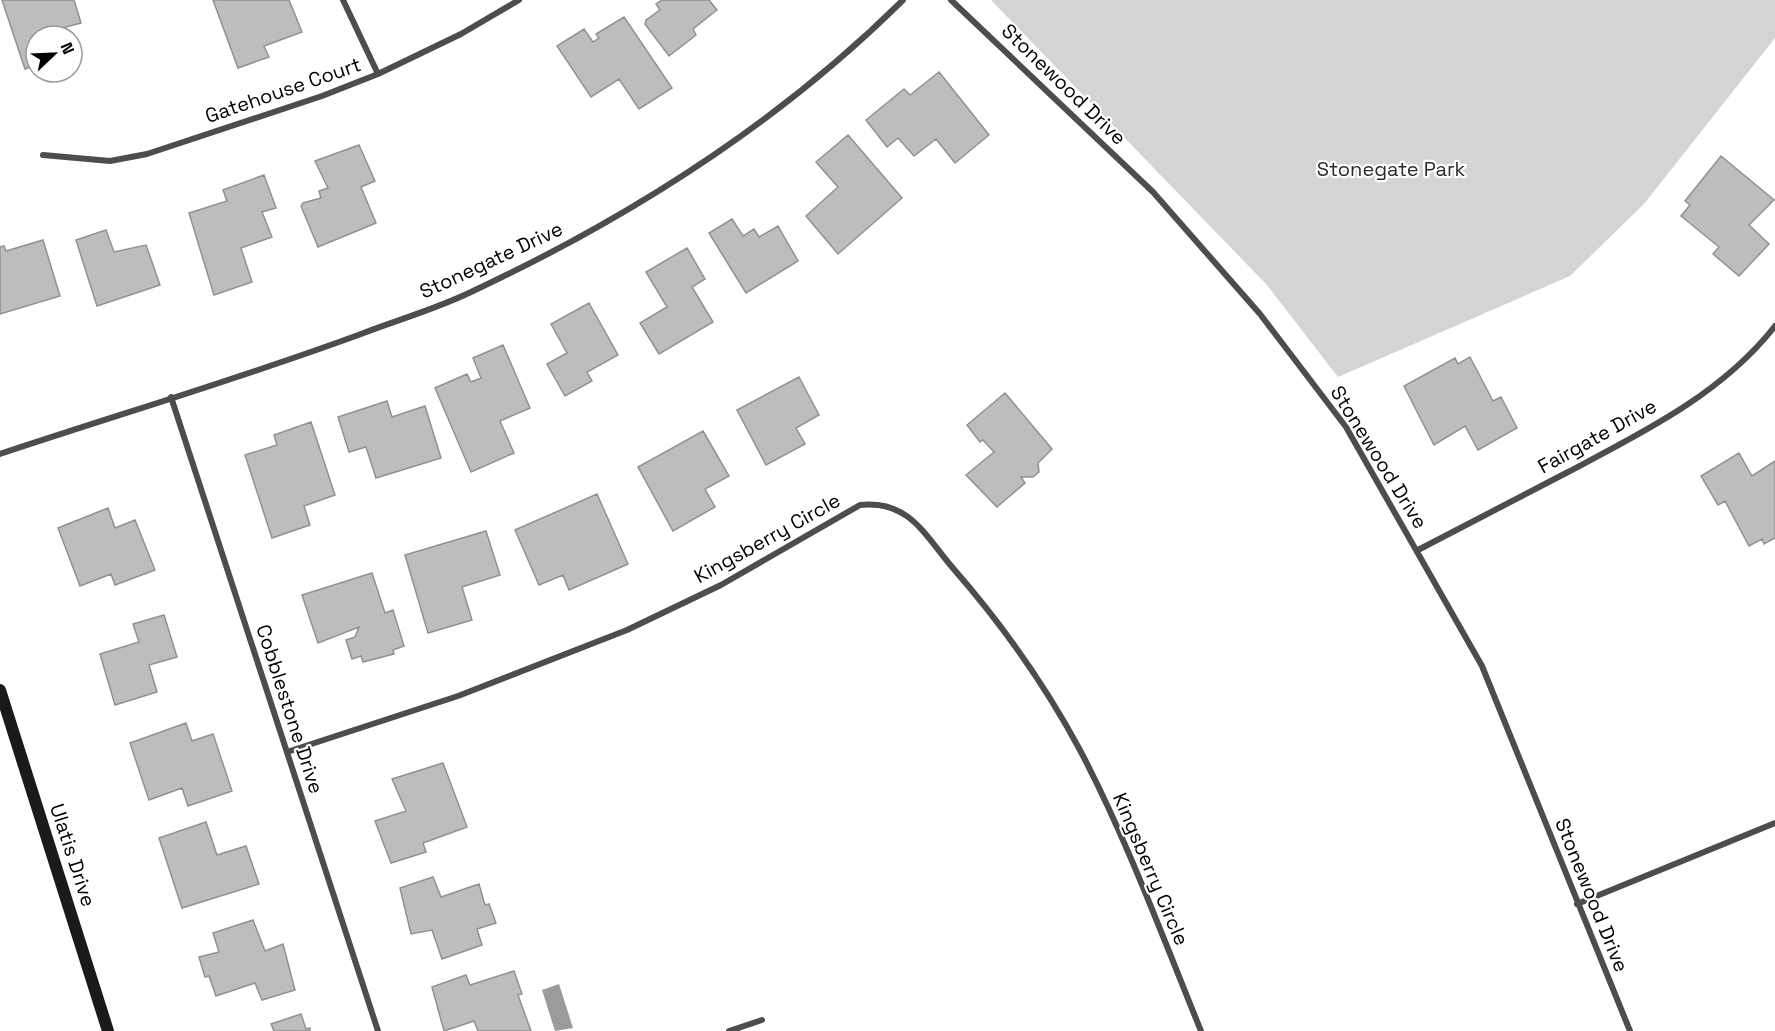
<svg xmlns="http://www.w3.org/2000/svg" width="1775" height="1031" font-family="'Space Grotesk',sans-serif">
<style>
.green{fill:#d4d4d4}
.water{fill:#9b9b9b}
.building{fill:#bdbdbd;stroke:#919191;stroke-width:1.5}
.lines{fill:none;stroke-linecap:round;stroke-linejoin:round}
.street{stroke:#4d4d4d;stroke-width:6}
.secondary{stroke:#1a1a1a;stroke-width:12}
.labels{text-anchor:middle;stroke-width:4.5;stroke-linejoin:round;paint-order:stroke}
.street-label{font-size:20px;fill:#000;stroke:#fff}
.park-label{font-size:20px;fill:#2b2b2b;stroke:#fff}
</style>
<rect width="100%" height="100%" fill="#fff"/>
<!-- green -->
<path class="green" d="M991 0H1775V38L1644 204 1570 276 1338 377 1267 285Z"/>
<!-- water -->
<path class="water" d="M559 984 573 1028 555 1031 542 990Z"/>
<!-- building -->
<path class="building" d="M2 0H74L81 23 55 30 57 36H36V65L25 69Z
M213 0H289L302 32 264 46 269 57 238 68Z
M662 0H709L717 10 693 29 696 35 669 56 645 24 646 20 660 10 656 4Z
M624 17 672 88 639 109 619 79 591 97 557 46 584 29 593 42 599 38 596 34Z
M939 72 989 135 955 163 936 139 914 156 898 138 887 147 866 120 904 89 910 95Z
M848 135 902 198 838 254 806 216 838 187 816 162Z
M359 145 375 181 361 187 376 223 318 247 301 206 303 203 321 198 319 191 328 188 315 161Z
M1721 156 1774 200 1749 225 1769 244 1739 276 1713 254 1719 247 1681 216 1690 205 1685 201Z
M264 175 276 208 262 212 272 237 241 248 252 282 214 295 189 213 227 201 223 190Z
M732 219 743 236 754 229 759 237 778 226 798 261 746 293 709 233Z
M106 230 114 252 146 245 160 285 97 306 76 240Z
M43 240 60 296 0 314V247L4 246 6 251Z
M687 248 705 279 692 287 713 322 659 354 640 323 667 307 646 272Z
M589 303 618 355 587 372 592 381 565 396 547 364 567 353 551 324Z
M503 345 530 408 500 421 514 453 471 472 435 388 467 374 471 382 481 378 473 358Z
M1470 357 1493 401 1501 397 1517 428 1478 450 1465 426 1434 445 1404 386 1455 358 1458 364Z
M799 377 819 415 796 428 805 444 766 465 737 410Z
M1005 393 1052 449 1038 463 1039 472 1033 477H1021L1025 483 997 507 966 475 994 452 983 440 980 442 967 425Z
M387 401 392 417 425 406 441 458 376 478 366 447 349 452 338 417Z
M311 422 335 495 304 506 310 525 272 538 245 455 277 445 274 435Z
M703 431 729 476 705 489 715 507 673 531 638 467Z
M1739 453 1752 476 1775 461V538L1764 544 1762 539 1749 546 1725 501 1718 505 1701 476Z
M597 494 628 564 569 590 563 575 539 585 515 530Z
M108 508 115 528 135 520 155 570 115 585 111 574 80 586 58 528Z
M486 531 500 575 462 587 472 620 428 633 405 555Z
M372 573 385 613 393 610 404 646 393 650 394 654 363 662 361 656 352 659 346 640 355 637 359 627 318 643 302 595Z
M164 615 177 657 149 665 157 692 115 705 100 654 139 642 133 624Z
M186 723 192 741 213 734 232 791 188 806 182 788 149 800 130 743Z
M443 763 467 827 423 843 426 852 391 863 375 821 406 811 392 779Z
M206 822 217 855 246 846 259 884 182 908 159 838Z
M433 877 441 897 479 884 485 905 489 904 496 923 477 929 482 945 442 959 432 930 411 934 400 888Z
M253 920 265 951 283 944 295 990 262 1000 255 983 216 996 209 976 205 977 199 957 219 952 213 933Z
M514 971 522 994 518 995 531 1031H478L474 1021 444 1031 432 987 466 975 470 985Z
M301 1014 306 1029 310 1028V1031H274L271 1024Z"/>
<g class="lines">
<!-- street -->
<path class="street" d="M343 0 378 74
M951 0 1153 192 1260 314 1346 427 1482 666 1630 1031
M43 155 110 161 147 154 322 96 378 74 461 34 519 0
M171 397 378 1031
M0 454C120 414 242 378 361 334 397 320 436 309 471 292 629 218 779 123 903 0
M1418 550C1468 524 1518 498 1568 472 1642 433 1722 394 1775 326
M287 752 458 696 627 630 721 585 860 505C909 500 924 534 952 567 1001 623 1046 686 1081 752 1128 842 1163 938 1201 1031
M1577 904 1775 823
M729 1031 762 1020"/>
<!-- secondary -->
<path class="secondary" d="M0 690 108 1031"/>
</g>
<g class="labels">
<!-- street labels -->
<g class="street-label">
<text transform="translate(1064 84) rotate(44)" y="7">Stonewood Drive</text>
<text transform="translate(283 90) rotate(-19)" y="7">Gatehouse Court</text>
<text transform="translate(491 260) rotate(-25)" y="7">Stonegate Drive</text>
<text transform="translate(1597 436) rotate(-29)" y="7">Fairgate Drive</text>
<text transform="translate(1379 457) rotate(58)" y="7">Stonewood Drive</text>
<text transform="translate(767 538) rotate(-29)" y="7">Kingsberry Circle</text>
<text transform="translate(290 709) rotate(72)" y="7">Cobblestone Drive</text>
<text transform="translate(73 855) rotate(72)" y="7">Ulatis Drive</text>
<text transform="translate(1151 869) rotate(67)" y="7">Kingsberry Circle</text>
<text transform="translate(1592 895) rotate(68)" y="7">Stonewood Drive</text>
</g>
<!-- park labels -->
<g class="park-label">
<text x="1391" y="176">Stonegate Park</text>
</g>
</g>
<!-- north arrow -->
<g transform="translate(54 54) rotate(67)"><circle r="28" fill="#ffffff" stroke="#999999" stroke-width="1.5"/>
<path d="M0-4.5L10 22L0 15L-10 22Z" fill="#000000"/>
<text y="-9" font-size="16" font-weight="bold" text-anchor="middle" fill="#000000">N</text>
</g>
</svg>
